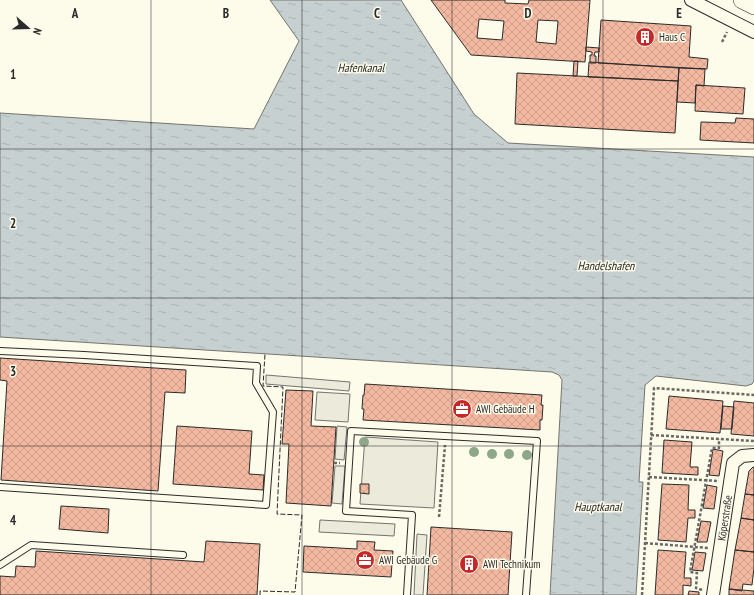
<svg xmlns="http://www.w3.org/2000/svg" width="754" height="595" font-family="'PT Sans Narrow',sans-serif">
  <style>
    .parking { fill: #eceadb; stroke: #74746e }
    .water { fill: url(#water-ripples); stroke: #74746e }
    .building { fill: url(#building-cross-hatch); stroke: #2b2b2b; fill-rule: evenodd }
    .lines { fill: none; stroke-linecap: round; stroke-linejoin: round }
    .lane-casing { stroke: #2b2b2b; stroke-width: 8 }
    .street-casing { stroke: #2b2b2b; stroke-width: 14 }
    .secondary-casing { stroke: #2b2b2b; stroke-width: 18 }
    .path { stroke: #6a6964; stroke-width: 2.5; stroke-dasharray: 3 2; stroke-linecap: butt }
    .lane { stroke: #fdfbea; stroke-width: 6 }
    .street { stroke: #fdfbea; stroke-width: 12 }
    .secondary { stroke: #fdfbea; stroke-width: 17 }
    .fence { stroke: #2b2b2b; stroke-width: 1; stroke-dasharray: 5 2; stroke-linecap: butt }
    .tree { fill: #8ea78a }
    .grid { fill: none; stroke: #2b2b2b; stroke-width: 1; stroke-opacity: 0.55 }
    .labels { text-anchor: middle; stroke-width: 3; stroke-linejoin: round; paint-order: stroke }
    .poi-label { font-size: 11px; fill: #2b2b2b; stroke: #fdfbea; text-anchor: start }
    .street-label { font-size: 11px; fill: #2b2b2b; stroke: #fdfbea }
    .water-label { font-size: 12px; font-style: italic; fill: #2b2b2b; stroke: #fdfbea }
    .grid-label { font-size: 13px; text-anchor: middle; font-weight: bold; fill: #2b2b2b; stroke: #fdfbea; stroke-width: 3; stroke-linejoin: round; paint-order: stroke }
  </style>
  <defs>
    <pattern id="water-ripples" width="26" height="14" patternUnits="userSpaceOnUse"><rect width="26" height="14" fill="#c7d0d0"/><path d="M2 4q2-2 4 0t4 0M15 11q2-2 4 0t4 0" fill="none" stroke="#abb3b3"/></pattern>
    <pattern id="building-cross-hatch" width="8" height="8" patternUnits="userSpaceOnUse"><rect width="8" height="8" fill="#f2b8a0"/><path d="M0 0l8 8M0 8l8-8" fill="none" stroke="#d09e8a"/></pattern>
  </defs>
  <rect width="100%" height="100%" fill="#fdfbea"/>
  <path class="parking" d="M266,375L350,382L349,391L266,384Z
    M317,392L350,394L348,422L315,420Z
    M337,426L347,427L344,460L335,459Z
    M365,437L438,442L434,508L360,504Z
    M335,466H345L342,504L332,503Z
    M320,520L395,524L394,536L319,532Z
    M417,534L427,535L423,595H414Z"/>
  <path class="water" d="M270,0H401L474,114L508,143L754,157V381L752,384L746,386L656,376L645,385L639,482H643L636,595H550L562,380L559,375L552,372L0,337V113L254,129L299,41Z"/>
  <path class="building" d="M431,0H505V3L528,4L529,0H590L585,62L471,55ZM479,19L504,21L502,40L477,38ZM538,20L558,21L556,44L536,42Z
    M601,20L691,26L689,57L708,59L707,69L598,63Z
    M586,47L599,48V52H595L594,56H596V63H590V55H592V52L586,51Z
    M574,61H578L577,76H573Z
    M589,62L679,68L678,81L588,77Z
    M679,68L705,69L704,86L696,85L695,103L677,102Z
    M517,73L678,81L675,133L515,124Z
    M696,85L745,88L743,114L695,111Z
    M736,118L754,119V143L700,140L701,122L735,123Z
    M0,358L186,370L185,393L165,392L158,491L1,480L7,381L0,380Z
    M365,384L542,395L541,405H543L542,420H540V430L363,420L364,409H362L363,395H364Z
    M286,390L313,391L311,426L336,427L331,506L286,503L289,444H282Z
    M669,396L723,401L720,433L666,429Z
    M734,401L754,403V436L731,434Z
    M723,406L734,407L732,429H721Z
    M177,426L252,431L249,474L264,475L263,490L173,484Z
    M664,440L692,442L690,467H698V475L662,473Z
    M713,449L723,451L719,476L709,475Z
    M753,467H754V495L745,494L749,471Z
    M360,484H369V494L360,493Z
    M662,484L689,485L688,510H695V518H688L686,542L658,540Z
    M707,485L717,487L714,509L703,508Z
    M745,494L754,495V520L741,518Z
    M61,506L109,509L108,533L59,529Z
    M741,518L754,520V552L735,550Z
    M701,521L711,522L707,542H697Z
    M431,527L512,532L508,595H427Z
    M206,541L260,544L257,595H0V576L15,577L16,566L35,567L36,551L204,562Z
    M357,541L375,542L374,550L393,551L391,577L303,572L304,546L357,549Z
    M658,550L686,552L684,578H691V586L683,585V595H655Z
    M735,550L754,552V568L752,585L743,584L742,591L729,589Z
    M695,552L706,553L703,571L692,570Z
    M729,589L754,591V595H729Z
    M689,591L699,592V595H688Z"/>
  <g class="lines">
    <defs>
      <path id="lane" d="M0,351L84,355L257,366L256,383L273,412L266,505L0,487
        M0,565L31,545L183,555
        M407,595L412,515L346,511L351,431L537,441L526,595"/>
      <g id="street">
        <path d="M691,0L754,32"/>
        <path id="s1" d="M713,595L733,463L742,456L754,455"/>
      </g>
      <path id="secondary" d="M742,0L754,6"/>
    </defs>
    <use href="#lane" class="lane-casing"/>
    <use href="#street" class="street-casing"/>
    <use href="#secondary" class="secondary-casing"/>
    <path class="path" d="M722,42L727,32
      M651,435L754,441V442
      M334,463H340
      M649,477L719,481
      M439,517L445,445
      M645,543L708,548
      M702,590L696,588L697,573L690,572L712,448H719V439
      M642,595L654,388L754,395"/>
    <use href="#lane" class="lane"/>
    <use href="#street" class="street"/>
    <use href="#secondary" class="secondary"/>
    <path class="fence" d="M260,595V591L295,592L302,515L277,514L283,387L263,386L265,354"/>
  </g>
  <g class="tree">
    <circle cx="364" cy="442" r="5"/>
    <circle cx="474" cy="452" r="5"/>
    <circle cx="492" cy="454" r="5"/>
    <circle cx="509" cy="454" r="5"/>
    <circle cx="527" cy="455" r="5"/>
  </g>
  <path class="grid" d="M151,0V595M302,0V595M452,0V595M603,0V595M0,149H754M0,298H754M0,446H754"/>
  <defs>
    <symbol id="building-disc" viewBox="-11 -11 22 22"><circle r="9.5" fill="#c62828" stroke="#fdfbea"/><path d="M-4-6H4V6H1V3H-1V6H-4ZM-2.5-4.3h1.7v1.8h-1.7ZM.8-4.3h1.7v1.8H.8ZM-2.5-1h1.7V.8h-1.7ZM.8-1h1.7V.8H.8Z" fill="#fff"/></symbol>
    <symbol id="office-disc" viewBox="-11 -11 22 22"><circle r="9.5" fill="#c62828" stroke="#fdfbea"/><path d="M-6-3h4V-5.5h4V-3h4V5H-6ZM-1-4.5V-3h2v-1.5ZM-6 0V1H6V0Z" fill="#fff"/></symbol>
  </defs>
  <g fill-rule="evenodd">
    <use href="#building-disc" x="634" y="26" width="22" height="22"/>
    <use href="#office-disc" x="451" y="398" width="22" height="22"/>
    <use href="#office-disc" x="354" y="549" width="22" height="22"/>
    <use href="#building-disc" x="458" y="553" width="22" height="22"/>
  </g>
  <g class="labels">
    <g class="poi-label">
      <text x="659" y="41">Haus C</text>
      <text x="476" y="413">AWI Gebäude H</text>
      <text x="379" y="564">AWI Gebäude G</text>
      <text x="483" y="568">AWI Technikum</text>
    </g>
    <g class="street-label">
      <text dy="4" stroke="none"><textPath href="#s1" startOffset="78">Köperstraße</textPath></text>
    </g>
    <g class="water-label">
      <text x="361" y="72">Hafenkanal</text>
      <text x="606" y="270">Handelshafen</text>
      <text x="598" y="511">Hauptkanal</text>
    </g>
  </g>
  <g class="grid-label">
    <text x="75" y="18">A</text>
    <text x="226" y="18">B</text>
    <text x="377" y="18">C</text>
    <text x="528" y="18">D</text>
    <text x="679" y="18">E</text>
    <text x="13" y="79">1</text>
    <text x="13" y="228">2</text>
    <text x="13" y="376">3</text>
    <text x="13" y="525">4</text>
  </g>
  <g transform="translate(28 28) rotate(110)" stroke="#fdfbea" stroke-width="3" paint-order="stroke">
  <path d="M0-3L7 15L0 10L-7 15Z" fill="#2b2b2b"/>
  <text y="-6" font-size="11" font-weight="bold" text-anchor="middle" fill="#2b2b2b">N</text>
  </g>
</svg>
